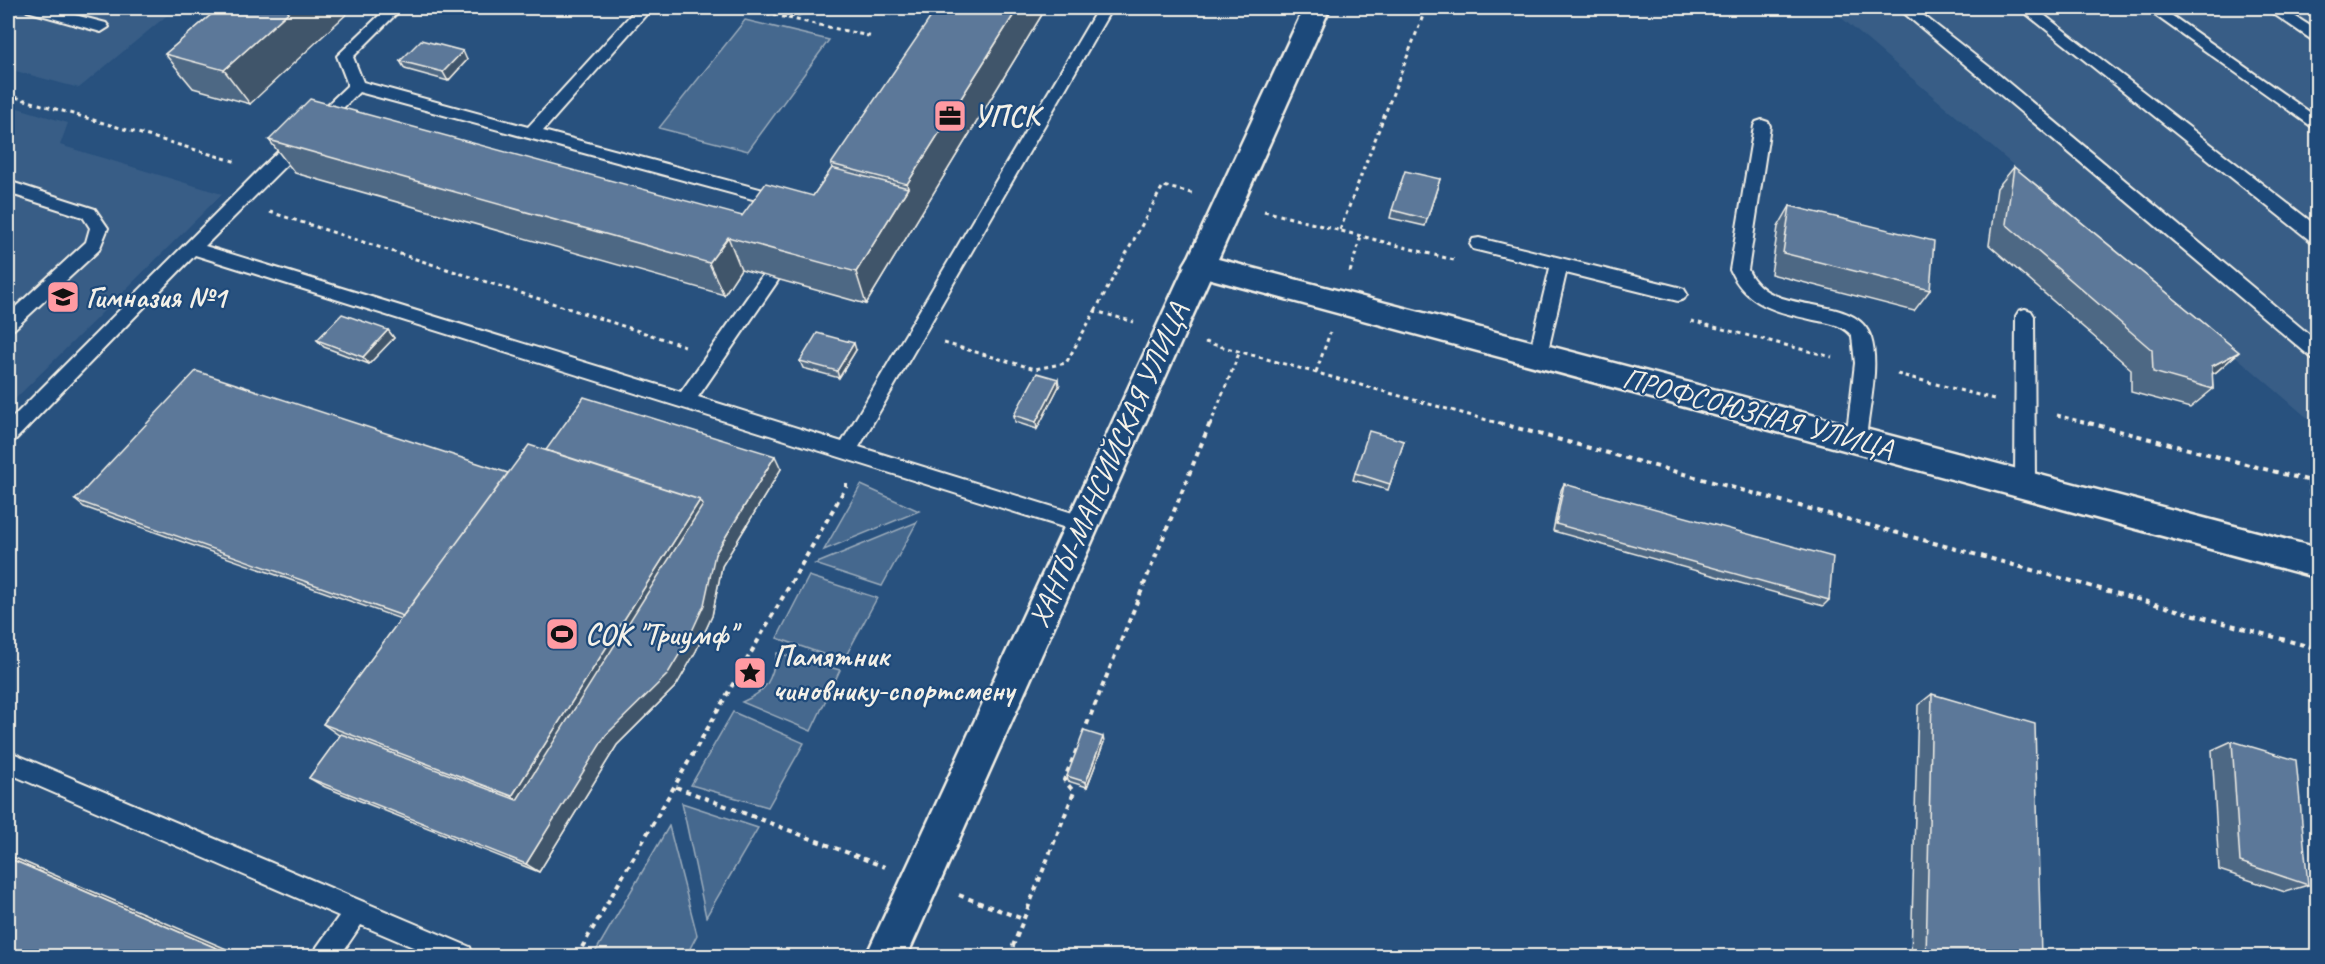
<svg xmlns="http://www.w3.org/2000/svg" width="2325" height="964" font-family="Caveat,sans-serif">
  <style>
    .built { fill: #375d86 }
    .green { fill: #45688e; stroke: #9cacbb; stroke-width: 1.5 }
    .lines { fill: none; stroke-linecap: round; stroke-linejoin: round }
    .service-casing { stroke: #f4f1e8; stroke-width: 4 }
    .secondary-casing { stroke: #f4f1e8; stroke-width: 5 }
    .primary-casing { stroke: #f4f1e8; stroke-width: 5 }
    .path-far1 { stroke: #f4f1e8; stroke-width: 3; stroke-dasharray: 4 4; stroke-linecap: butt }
    .path { stroke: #f4f1e8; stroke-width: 4; stroke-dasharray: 5 5; stroke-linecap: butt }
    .service { fill: #1f4a7a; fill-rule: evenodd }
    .secondary { fill: #1f4a7a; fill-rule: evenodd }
    .primary { fill: #1f4a7a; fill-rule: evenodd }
    .wall { fill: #4e6784; stroke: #f4f1e8; stroke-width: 1.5 }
    .shaded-wall { fill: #40546b; stroke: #f4f1e8; stroke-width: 1.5 }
    .building { fill: #5b7899; stroke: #f4f1e8; stroke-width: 1.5 }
    .labels { text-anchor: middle; stroke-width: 4.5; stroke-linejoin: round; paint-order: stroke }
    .poi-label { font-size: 30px; font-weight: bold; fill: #f4f1e8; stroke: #1f4a7a; text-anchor: start }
    .street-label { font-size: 30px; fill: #f4f1e8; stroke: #1f4a7a }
  </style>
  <rect width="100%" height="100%" fill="#28517e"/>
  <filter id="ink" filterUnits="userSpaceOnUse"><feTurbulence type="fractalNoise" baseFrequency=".0167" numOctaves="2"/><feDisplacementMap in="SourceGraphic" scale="12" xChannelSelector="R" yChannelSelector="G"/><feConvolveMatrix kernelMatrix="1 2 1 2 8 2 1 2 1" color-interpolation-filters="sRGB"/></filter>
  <g filter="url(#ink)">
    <path class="built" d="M8,8H176L79,88L8,69Z
      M1830,8H2317V426Z
      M8,105L68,123L60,145L222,194L8,406Z"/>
    <path class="green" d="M745,20L829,40L748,151L659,128Z
      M861,485L919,511L824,550Z
      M917,522L882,586L815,564Z
      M809,576L877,598L843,661L777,638Z
      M777,653L840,670L811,731L742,702C768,691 772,679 777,653Z
      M733,712L804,743L768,807L691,785Z
      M682,803L758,828L706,917Z
      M669,826L697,935L686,956H593Z"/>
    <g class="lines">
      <defs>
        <path id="service" d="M25,8H48L106,23L109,27L101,32L27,11Z
          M387,8H402L353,57L363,82L528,127L637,8H652L543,131L782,195L788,197L790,201L788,205L782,207L359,92L205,246L681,392L765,272L771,270L777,272L780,277L777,282L698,397L842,442L1098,8H1112L859,447L1089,518L1092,524L1089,530L1082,533L195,255L15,440L8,442V422L262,167L348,85L337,56Z
          M1898,8H1914L1992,69L2318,342V360L2312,358Z
          M2019,8H2035L2318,227V243L2312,242Z
          M2145,8H2161L2318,118V131Z
          M2265,8H2282L2318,31V44Z
          M1762,120L1768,122L1770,126L1748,270C1770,320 1856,290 1871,338C1880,366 1868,411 1866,440L1863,446L1856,448L1849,446L1846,440L1855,363L1852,336C1843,325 1833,324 1819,321C1782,313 1747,308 1730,270L1754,126L1756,122Z
          M8,181L95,209L108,228L99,250L14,329L8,331V314L86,242L90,228L83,217L8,193Z
          M1479,238L1678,287L1684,289L1687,294L1684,299L1678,301L1566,273L1547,355L1544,360L1538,362L1532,360L1529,355L1550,268L1473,249L1470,244L1473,239Z
          M2025,309L2031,311L2034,316L2035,484L2032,490L2025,492L2018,490L2015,484L2016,316L2019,311Z
          M8,751L470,947L473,956H434L361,925L340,956H314L317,947L339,916L8,773Z"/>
        <path id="secondary" d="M1199,254L2318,548V578L1189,273L1184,265L1189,257Z"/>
        <path id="primary" d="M1304,8H1330L907,956H866Z"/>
      </defs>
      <use href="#service" class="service-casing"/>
      <use href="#secondary" class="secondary-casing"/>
      <use href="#primary" class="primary-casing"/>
      <path class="path-far1" d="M743,8L788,18L817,8
        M886,8L892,15
        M788,18L873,37
        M8,95L237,162
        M1264,211L1454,260
        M270,212L685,346
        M1340,230L1426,8
        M1350,272L1361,236
        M1095,311L1163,186L1195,194
        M1691,321L1832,357
        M1205,342L1505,425
        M944,343L1035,369L1066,363L1095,311L1134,322
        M1316,372L1330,333
        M1897,374L1994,399
        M2057,415L2094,425
        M1210,425L1240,351"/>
      <path class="path" d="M1499,423L2318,649
        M2089,423L2318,483
        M2309,480L2315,524
        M1083,734L1210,423
        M676,787L885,867
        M959,895L1023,919
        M577,956L846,487V483
        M1009,956L1074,792L1064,780L1078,746"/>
      <use href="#service" class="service"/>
      <use href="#secondary" class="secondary"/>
      <use href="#primary" class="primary"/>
    </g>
    <path class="wall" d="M219,8L250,104L193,88L165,54Z
      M1046,8L866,304L741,269L724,295L295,173L269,140L742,216L813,196L832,168L831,164Z
      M467,60L448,81L405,69L400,61Z
      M2014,167L2239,352L2216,372L2212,374L2213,389L2190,408L2131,392V369L1989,245L1997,188Z
      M1440,179L1425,226L1390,218L1392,210Z
      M1790,206L1930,290L1914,311L1771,274L1778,227Z
      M388,330L394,338L369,364L324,347L317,340Z
      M856,350L839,378L803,368L800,361Z
      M1059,386L1037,429L1015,422L1014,415Z
      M1404,441L1388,490L1353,480L1355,473Z
      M546,450L781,469L722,566L712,616L696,651L676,686L617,745L539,872L325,787L309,778L340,736L323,724L401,619L84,507L75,500L508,473Z
      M1564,484L1829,600L1823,606L1553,531L1561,490Z
      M1932,694L2041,957H1911L1918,705Z
      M2232,741L2308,885L2285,892L2219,870L2212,750Z
      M1104,742L1087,787L1068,781L1067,776Z"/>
    <path class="shaded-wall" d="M293,8H353L250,104L224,70Z
      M1018,8H1046L866,304L856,272L908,188L907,184Z
      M463,51L467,60L448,81L443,72Z
      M728,237L741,269L724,295L709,263Z
      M388,330L394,338L369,364L363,357Z
      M854,343L856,350L839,378L837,371Z
      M2239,352L2216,372L2193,383L2212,366Z
      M1058,379L1059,386L1037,429L1036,422Z
      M775,456L781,469L722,566L712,616L696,651L676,686L617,745L539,872L526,864Z
      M700,500L711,518L530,809L512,796Z
      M1103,737L1104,742L1087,787L1086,782Z
      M8,855L245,957H237L8,858Z"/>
    <path class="building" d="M219,8H293L224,70L165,54Z
      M937,8H1018L907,184L831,164Z
      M421,40L463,51L443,72L400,61Z
      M310,99L742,216L766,183L813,196L832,168L908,188L856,272L728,237L709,263L269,140Z
      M2014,167L2239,352L2212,366L2213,389L2153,372L2152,350L2006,224Z
      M1405,171L1440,179L1427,219L1392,210Z
      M1790,206L1934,241L1930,290L1783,253Z
      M342,314L388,330L363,357L317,340Z
      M817,333L854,343L837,371L800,361Z
      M196,371L508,473L403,616L75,500Z
      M1037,373L1058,379L1036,422L1014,415Z
      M584,397L775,456L715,554L704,605L688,640L667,675L606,735L526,864L309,778L341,734L517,800L703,505L700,500L546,450Z
      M1369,431L1404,441L1390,484L1355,473Z
      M529,445L700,500L512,796L323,724Z
      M1564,484L1833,557L1829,600L1556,524Z
      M1932,694L2035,724L2041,957H1926Z
      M1084,731L1103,737L1086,782L1067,776Z
      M2232,741L2296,760L2308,885L2240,862Z
      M8,858L237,957H8Z"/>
  </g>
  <defs>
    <symbol id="office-square" viewBox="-11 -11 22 22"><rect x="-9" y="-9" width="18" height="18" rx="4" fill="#ff9aa2" stroke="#1f4a7a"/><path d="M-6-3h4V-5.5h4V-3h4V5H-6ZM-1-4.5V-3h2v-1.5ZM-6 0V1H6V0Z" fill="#111"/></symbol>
    <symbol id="school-square" viewBox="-11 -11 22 22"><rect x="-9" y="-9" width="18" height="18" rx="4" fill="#ff9aa2" stroke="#1f4a7a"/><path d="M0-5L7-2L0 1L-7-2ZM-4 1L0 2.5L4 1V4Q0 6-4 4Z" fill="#111"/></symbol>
    <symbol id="stadium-square" viewBox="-11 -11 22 22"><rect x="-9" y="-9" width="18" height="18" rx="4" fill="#ff9aa2" stroke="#1f4a7a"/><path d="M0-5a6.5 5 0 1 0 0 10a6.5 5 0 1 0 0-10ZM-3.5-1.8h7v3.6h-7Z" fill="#111"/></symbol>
    <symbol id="sight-square" viewBox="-11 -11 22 22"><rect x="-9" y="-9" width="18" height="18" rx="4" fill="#ff9aa2" stroke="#1f4a7a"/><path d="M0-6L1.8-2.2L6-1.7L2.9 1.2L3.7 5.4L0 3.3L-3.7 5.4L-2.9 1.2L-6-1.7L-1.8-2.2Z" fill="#111"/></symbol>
  </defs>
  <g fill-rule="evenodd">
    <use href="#office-square" x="931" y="97" width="38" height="38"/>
    <use href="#school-square" x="44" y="278" width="38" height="38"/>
    <use href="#stadium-square" x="543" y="615" width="38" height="38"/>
    <use href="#sight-square" x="731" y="654" width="38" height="38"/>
  </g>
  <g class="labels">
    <g class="poi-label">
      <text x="973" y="126">УПСК</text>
      <text x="86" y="307">Гимназия №1</text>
      <text x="585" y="644">СОК "Триумф"</text>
      <text x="773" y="666">Памятник<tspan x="773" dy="34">чиновнику-спортсмену</tspan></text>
    </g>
    <g class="street-label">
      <text transform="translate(1758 413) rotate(15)" y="10">ПРОФСОЮЗНАЯ УЛИЦА</text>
      <text transform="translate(1108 465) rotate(-66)" y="10">ХАНТЫ-МАНСИЙСКАЯ УЛИЦА</text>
    </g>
  </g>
  <rect width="2325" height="964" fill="none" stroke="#1f4a7a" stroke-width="30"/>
  <rect x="15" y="15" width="2295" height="934" fill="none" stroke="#f4f1e8" stroke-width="2" filter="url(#ink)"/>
</svg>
